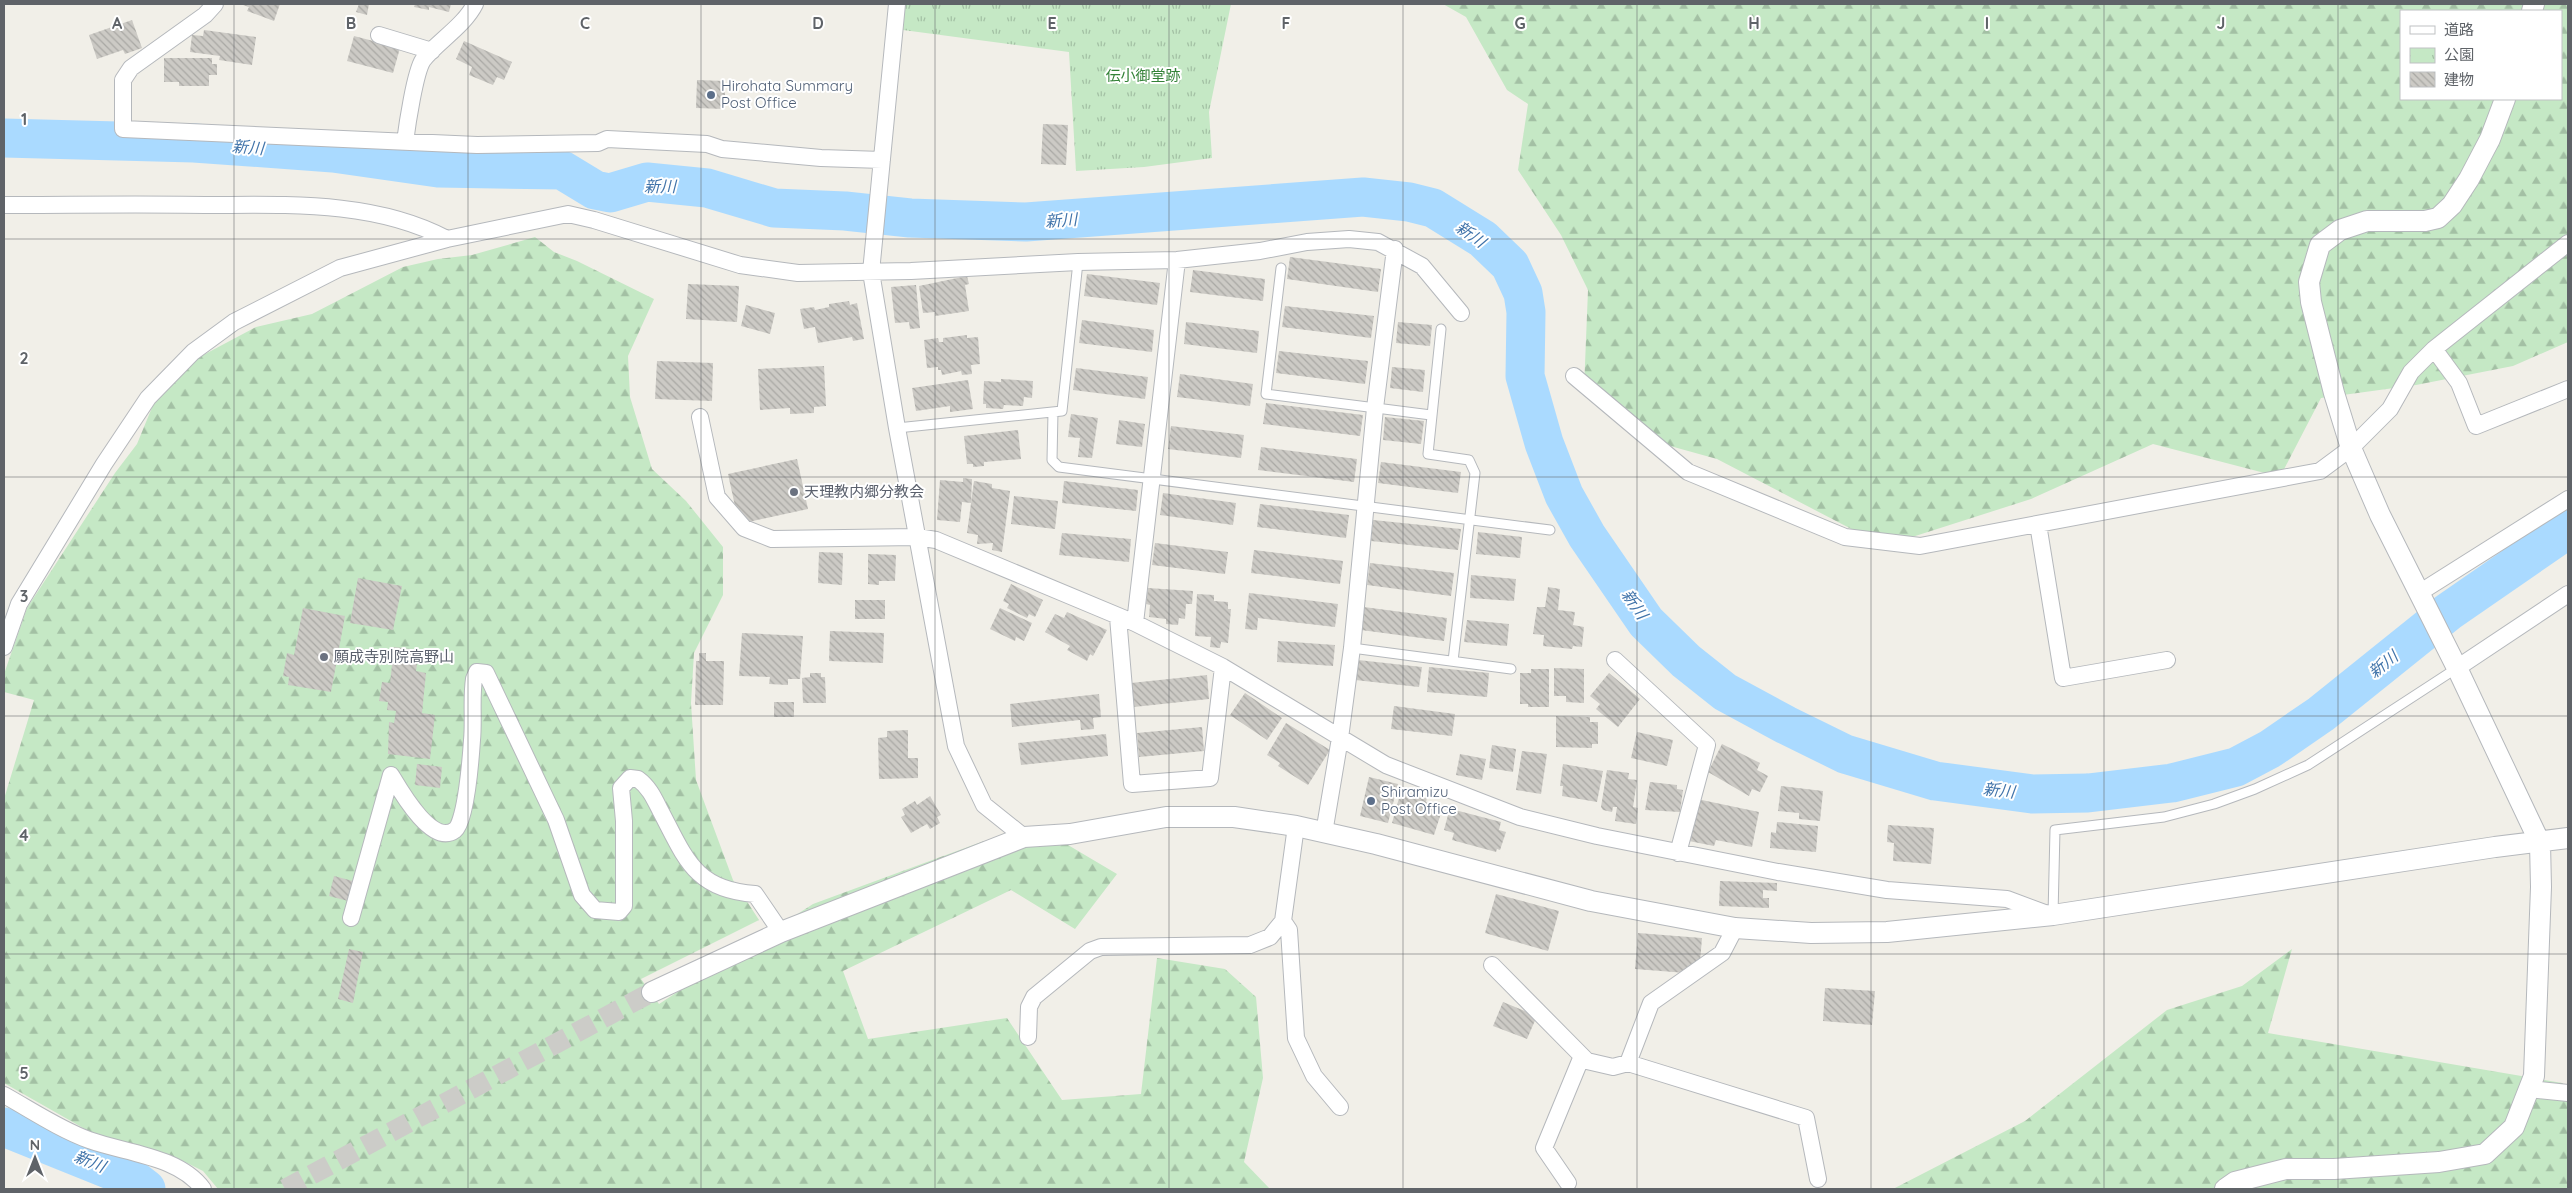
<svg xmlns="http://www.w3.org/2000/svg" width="2572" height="1193" font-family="Quicksand,'Noto Sans JP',sans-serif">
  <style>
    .forest { fill: url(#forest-firs); fill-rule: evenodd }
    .park { fill: url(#park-tufts) }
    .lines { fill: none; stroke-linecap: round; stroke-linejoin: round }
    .river { stroke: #aadaff; stroke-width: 39 }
    .building { fill: url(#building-back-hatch) }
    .tertiary-tunnel { stroke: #ccccc8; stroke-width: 20; stroke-dasharray: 20 10; stroke-linecap: butt }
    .service-casing { stroke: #b5b8bc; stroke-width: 11 }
    .minor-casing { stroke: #b5b8bc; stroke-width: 18 }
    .tertiary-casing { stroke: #b5b8bc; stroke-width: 22 }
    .service { stroke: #fff; stroke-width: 9 }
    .minor { stroke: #fff; stroke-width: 16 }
    .tertiary { stroke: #fff; stroke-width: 20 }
    .grid { fill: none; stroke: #5f6368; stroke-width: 1; stroke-opacity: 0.55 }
    .service-dot { fill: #5c6f8a; stroke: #fff; stroke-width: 2 }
    .worship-dot { fill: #6b7280; stroke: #fff; stroke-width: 2 }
    .labels { text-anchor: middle; stroke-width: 4; stroke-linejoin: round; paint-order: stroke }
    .park-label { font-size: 15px; fill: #348238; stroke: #fff }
    .service-label { font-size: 15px; fill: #4e5e75; stroke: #fff; text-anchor: start }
    .worship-label { font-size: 15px; fill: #5b616d; stroke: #fff; text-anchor: start }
    .water-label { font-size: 16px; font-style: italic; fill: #4174aa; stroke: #fff }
    .grid-label { font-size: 16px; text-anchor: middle; font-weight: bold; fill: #5f6368; stroke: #fff; stroke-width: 4; stroke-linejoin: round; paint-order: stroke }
  </style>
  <defs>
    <pattern id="forest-firs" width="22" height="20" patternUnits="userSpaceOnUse" patternTransform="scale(1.25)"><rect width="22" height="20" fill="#c5e8c5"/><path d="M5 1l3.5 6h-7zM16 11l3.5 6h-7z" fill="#a3c0a4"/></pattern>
    <pattern id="park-tufts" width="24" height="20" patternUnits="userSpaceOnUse" patternTransform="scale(1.25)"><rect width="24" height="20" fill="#c5e8c5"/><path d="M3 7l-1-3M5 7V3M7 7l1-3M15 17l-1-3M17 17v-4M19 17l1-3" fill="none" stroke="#a3c0a4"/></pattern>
    <pattern id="building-back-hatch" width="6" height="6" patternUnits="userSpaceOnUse" patternTransform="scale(1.25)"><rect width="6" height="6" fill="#cccac5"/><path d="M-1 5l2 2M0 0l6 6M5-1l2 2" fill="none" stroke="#a9a8a4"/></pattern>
  </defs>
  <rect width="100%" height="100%" fill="#f1efe8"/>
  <path class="forest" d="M1443,4H2568V342L2513,366L2416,385L2321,398L2280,477L2153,444L2031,499L1884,546L1717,459L1645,439L1584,389L1588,290L1561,235L1518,170L1528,104L1507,90L1466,17ZM2401,11H2561V99H2401Z
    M535,237L554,252L577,261L654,299L628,356L630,397L652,469L686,501L723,547V595L694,653L691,703L696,780L733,880L759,920L641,979L659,1004L813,904L984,841L1068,845L1117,874L1075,929L1011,890L843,971L868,1039L1007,1018L1062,1100L1141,1094L1157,958L1225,969L1256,997L1263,1078L1244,1162L1270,1189H218L203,1171L177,1158L92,1133L4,1083V799L34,700L4,692V674L27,608L115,473L137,444L153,405L192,361L256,327L312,314L403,267L438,259L472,255Z
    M2292,949L2268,1033L2562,1083L2568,1088V1189H1893L2025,1121L2167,1010L2242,986Z"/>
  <path class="park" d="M905,4H1231L1209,112L1212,158L1144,167L1076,171L1069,52L903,30Z"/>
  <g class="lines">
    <path class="river" d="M4,138L194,143L333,153L438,168L562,170L595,190L610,193L647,182L707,188L774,208L845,211L910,218L1026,222L1363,197L1409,202L1433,208L1483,239L1510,265L1523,293L1526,312L1525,376L1544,443L1564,495L1587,536L1646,622L1686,661L1725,692L1786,725L1845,754L1935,781L2032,794L2088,793L2172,783L2236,767L2270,749L2321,714L2448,612L2568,529
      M4,1127L133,1179L146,1189"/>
  </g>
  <path class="building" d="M240,4H280L274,21L247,11L249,7Z
    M359,4H369L367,15L356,12Z
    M415,4H451L449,12L429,7V10L414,7Z
    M132,20L142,48L125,54L123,50L97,59L89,35Z
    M204,30L256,37L252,65L219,60L220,56L190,52L192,35L203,36Z
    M354,36L400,48L393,73L347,61Z
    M464,41L512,62L504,80L497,77L493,85L469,75L472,67L456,59Z
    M164,58H212V64H217V75H209V86H179V82H164Z
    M697,80L725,81V109L696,108Z
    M1043,124L1068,125L1066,165L1041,164Z
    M1290,257L1381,269L1378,292L1287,279Z
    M1193,270L1265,279L1263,301L1190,292Z
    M1087,274L1160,283L1157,305L1084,296Z
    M967,276L969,284L965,285L969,311L935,316V312L923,313L919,286Z
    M688,284L739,286L737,322L686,319Z
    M916,285L920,328L910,329L909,322L895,323L891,287Z
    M849,301L850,305L857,303L864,339L853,341L852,337L818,343L815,327L804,329L800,309L814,307L815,310L829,307V304Z
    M746,305L775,313L770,334L741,326Z
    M1285,306L1374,316L1371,338L1282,327Z
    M1082,320L1154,330L1152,352L1079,343Z
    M1186,322L1259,331L1257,353L1184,344Z
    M1398,322L1432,325L1430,346L1396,343Z
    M967,335V338L978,337L980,364L971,365L972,374L962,375L961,371L942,375L941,370H938V367L927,368L924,340L938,338L939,342H943V338Z
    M1279,351L1368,361L1365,384L1276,373Z
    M657,361L713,363L712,401L655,399Z
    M824,366L826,406L814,407V413L790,414V408L760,410L758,369Z
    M1392,367L1425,370L1423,392L1390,388Z
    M1076,368L1148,377L1145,399L1073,390Z
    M1180,374L1253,384L1250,406L1177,397Z
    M1001,379L1033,381L1032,398L1024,397L1023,406L1004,405L1003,409L986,408V404H983L984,381L1001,382Z
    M968,380L973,409L950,412V406L916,411L912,388Z
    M1266,403L1363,415L1360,436L1263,424Z
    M1071,414L1098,418L1092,458L1078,457L1080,438L1068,437Z
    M1385,417L1424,421L1421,444L1383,440Z
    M1119,420L1145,424L1142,447L1116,444Z
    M1171,426L1244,435L1241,458L1168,449Z
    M1018,430L1021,459L984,462V466L973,467V464H967L964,436Z
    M1261,447L1357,459L1354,482L1258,470Z
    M797,459L808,509L739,524L728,474Z
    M1381,462L1461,472L1458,493L1378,483Z
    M963,478L972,479L971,503L962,502L960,522L937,520L940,480L963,482Z
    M974,481L992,484V488L1010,491L1002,552L992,550L993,543L977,544L978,535L967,533Z
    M1064,481L1138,490L1136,511L1062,503Z
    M1163,493L1236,503L1233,525L1160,515Z
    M1014,496L1058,501L1055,529L1011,524Z
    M1260,504L1349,515L1346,538L1257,527Z
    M1373,520L1461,529L1458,550L1371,541Z
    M1478,532L1522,537L1520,558L1476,554Z
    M1062,533L1131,539L1129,562L1059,555Z
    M1155,543L1228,552L1225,574L1152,565Z
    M1254,550L1343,561L1340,584L1251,573Z
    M819,552L843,553L842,585L818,583Z
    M868,554L896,555L895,581H879V585L868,584Z
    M1370,563L1454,573L1451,596L1367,585Z
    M1471,575L1516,579L1514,601L1470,598Z
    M358,578L402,586L393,630L350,623Z
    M1011,584L1043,600L1035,617L1029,614L1027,618L1007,608L1009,604L1003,601Z
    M1548,587L1560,589L1558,610L1575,612L1573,625L1584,627L1582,647L1573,646L1572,649L1543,646L1544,635L1533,634L1537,607H1545Z
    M1148,588L1193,591L1192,604H1186L1185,619L1179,618L1178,625L1166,624V619L1149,617L1150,605L1146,604Z
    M1249,593L1338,604L1335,627L1258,618L1257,630L1245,629Z
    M1197,594L1214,595V601L1228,602V609H1231L1228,643L1221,642L1220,648L1210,647L1211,637L1195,636Z
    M855,600H885V619H855Z
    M1364,607L1447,618L1444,641L1361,630Z
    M303,608L345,616L331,692L288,685L289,677L283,676L287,653L294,655Z
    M1000,608L1032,623L1024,641L1016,637L1015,641L990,629Z
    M1067,612L1107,630L1093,656L1090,654L1087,661L1067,650L1070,646L1045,632L1055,614L1064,618Z
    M1467,620L1509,624L1507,646L1464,642Z
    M830,631L884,633L883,663L829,661Z
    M742,633L803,636L800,679H788V685L769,684L770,677L739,676Z
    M1278,641L1335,645L1333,666L1277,662Z
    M394,647L419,650L416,671L426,673L422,713L435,715L430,759L388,754L389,722L394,723L396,711L387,710L388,702L379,701L382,682L390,683Z
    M699,653H706V661H724L723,705H695L696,661H699Z
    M1358,660L1422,667L1419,687L1355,680Z
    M1429,667L1489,673L1487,697L1427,692Z
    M1554,668L1584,669V703L1566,702V696H1554Z
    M1531,669H1549V707H1528V704H1520V673H1531Z
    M810,673H821V677H825L826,703H803L802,678L810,677Z
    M1609,673L1640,699L1618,727L1596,709L1600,704L1590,696Z
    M1207,675L1209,699L1134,707L1131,683Z
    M1245,693L1282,718L1267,740L1230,715Z
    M1099,694L1101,717L1093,718L1094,729L1081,730L1080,720L1012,727L1010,704Z
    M774,702H794V717H774Z
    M1394,706L1455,714L1452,736L1391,729Z
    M1556,716L1590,717V722H1598V744H1592V748L1556,747Z
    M1286,723L1330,750L1308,785L1278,766L1280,763L1267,755Z
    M1202,727L1204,751L1139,757L1137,733Z
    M908,730V758H918V778L879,779L878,738L887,737V731Z
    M1637,732L1673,740L1667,766L1631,758Z
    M1106,734L1108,756L1021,765L1018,743Z
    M1722,744L1760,763L1757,770L1768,776L1760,792L1752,789L1749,796L1708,772Z
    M1492,745L1516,749L1513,772L1489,768Z
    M1522,751L1547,754L1541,794L1516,790Z
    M1460,754L1486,759L1482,780L1456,775Z
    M417,764L442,767L440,788L415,785Z
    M1563,764L1603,771L1597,802L1562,796L1563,786H1560Z
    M1607,770L1629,773L1628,779L1637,780L1633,807L1638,808L1636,824L1615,821L1617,807H1613L1612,812L1603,810L1601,807Z
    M1369,777L1398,784L1388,823L1360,816Z
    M1650,782L1677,785V789L1683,790L1680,812L1645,810Z
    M1781,786L1823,791L1820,821L1799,819V813L1778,811Z
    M1401,791L1427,798L1426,802L1443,807L1434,835L1392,823Z
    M930,796L941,815L937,817L940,823L930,829L927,824L911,833L901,817L905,815L902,809L915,801L917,805Z
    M1697,799L1759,812L1752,847L1716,840L1714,846L1689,841Z
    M1455,810L1501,822L1499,830L1506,832L1500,850L1497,849L1496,852L1452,840L1454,833L1444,830L1448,815L1453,816Z
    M1777,822L1818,826L1816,852L1770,848L1771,832L1776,833Z
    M1888,825L1934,828L1931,864L1893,861L1894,843L1887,842Z
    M334,876L353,881L348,901L329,896Z
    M1720,881L1777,883V891L1763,890V898H1769V908L1719,906Z
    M1496,894L1559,911L1548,951L1485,933Z
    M1638,933L1702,938L1699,974L1635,969Z
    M349,949L363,952L353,1003L338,999Z
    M1825,988L1875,991L1872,1025L1823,1021Z
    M1503,1002L1537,1016L1527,1039L1493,1026Z"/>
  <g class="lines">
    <path class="tertiary-tunnel" d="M285,1189L652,992"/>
    <defs>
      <path id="service" d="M1281,268L1266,394L1431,415
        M1441,329L1428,454L1469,460L1475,473L1453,661
        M1053,412L1052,460L1059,467L1550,530
        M897,428L1062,411L1078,262
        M1352,648L1511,669
        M2053,915L2055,830L2164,817L2214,804L2255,789L2308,765L2457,668"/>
      <path id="minor" d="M215,4L205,15L131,68L123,80V129L477,145L598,143L607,139L707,144L722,149L821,158L882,160
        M897,4L871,272L897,428L956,746L984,805L1024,837
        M379,35L432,51
        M405,142C407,126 415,72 423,60C437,42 464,26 475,4
        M4,205C71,205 138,204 205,205C285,205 374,200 447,239
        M2434,349L2459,383L2476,426L2568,389
        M1574,376L1688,472L1845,537L1920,546L2320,471L2351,448L2390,409L2411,372L2434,349L2568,243
        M700,417L717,497L744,528L772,539L917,537L936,540L1135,623L1223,667L1386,765L1520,817L1597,836L1778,872L1887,890L2007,899L2050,915
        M2038,524L2063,678L2167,660
        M2419,593L2568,499
        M1118,617L1132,784L1210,778L1223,667
        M1135,623L1177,260
        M4,647L19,604L104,464L148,398L193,352L234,322L340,268L447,239L568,214L594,220L740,265L798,273L911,271L1078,262L1177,260L1260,251L1307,242L1349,239L1378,242L1422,266L1461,313
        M1615,660L1707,745L1678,853
        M2457,668L2568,594
        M1324,833L1340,738L1352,648L1375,408L1395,249
        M351,918L391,775C400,790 432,847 455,830C466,822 471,755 472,740C474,720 471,699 474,679L477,672L486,673L556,820L582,895L595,910L619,912L624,906V821L621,788L630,778L638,779C649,787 654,798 660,810C685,857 694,890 755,894L781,932
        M1283,921L1289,930L1296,1038L1314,1076L1340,1107
        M1492,965L1587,1061L1613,1067L1628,1063L1651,1003L1722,953L1735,928
        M1028,1037L1029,1007L1034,997L1090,951L1101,947L1250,945L1270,937L1283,921L1296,826
        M1628,1063L1806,1118L1818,1179
        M2529,1089L2568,1093
        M4,1095C31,1110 59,1129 89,1140C125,1153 179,1156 203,1189
        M1568,1183L1544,1148L1582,1056"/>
      <path id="tertiary" d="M2532,11L2534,4
        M652,992L781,932L1024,837L1070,834L1166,817H1234L1296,826L1376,844L1591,901L1735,928L1811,933L1887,932L2053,915L2495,847L2568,838
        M2225,1189L2235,1182L2286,1169H2334L2439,1162L2485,1154L2514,1127L2534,1076L2541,887L2540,843L2457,668L2380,515L2351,448L2334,393L2311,302L2309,282L2320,245L2340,230L2367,221H2425L2438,218L2452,205L2469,179L2490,139L2505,99"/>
    </defs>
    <use href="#service" class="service-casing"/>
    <use href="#minor" class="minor-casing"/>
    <use href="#tertiary" class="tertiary-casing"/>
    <use href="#service" class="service"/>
    <use href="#minor" class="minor"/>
    <use href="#tertiary" class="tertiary"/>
  </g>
  <path class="grid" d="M234,4V1189M468,4V1189M701,4V1189M935,4V1189M1169,4V1189M1403,4V1189M1637,4V1189M1871,4V1189M2104,4V1189M2338,4V1189M4,239H2568M4,477H2568M4,716H2568M4,954H2568"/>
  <g class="service-dot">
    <circle cx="711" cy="95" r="5"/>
    <circle cx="1371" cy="801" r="5"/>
  </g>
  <g class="worship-dot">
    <circle cx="794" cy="492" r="5"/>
    <circle cx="324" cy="657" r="5"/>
  </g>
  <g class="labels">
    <g class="park-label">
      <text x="1143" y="81">伝小御堂跡</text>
    </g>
    <g class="service-label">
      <text x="721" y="91">Hirohata Summary<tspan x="721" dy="17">Post Office</tspan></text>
      <text x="1381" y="797">Shiramizu<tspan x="1381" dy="17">Post Office</tspan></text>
    </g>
    <g class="worship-label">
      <text x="804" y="497">天理教内郷分教会</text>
      <text x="334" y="662">願成寺別院高野山</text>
    </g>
    <g class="water-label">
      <text transform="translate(248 147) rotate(4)" y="6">新川</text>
      <text x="660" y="192">新川</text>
      <text transform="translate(1061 220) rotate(-4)" y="6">新川</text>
      <text transform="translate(1471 234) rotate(35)" y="6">新川</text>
      <text transform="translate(1635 604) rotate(55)" y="6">新川</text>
      <text transform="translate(2383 664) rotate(-39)" y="6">新川</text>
      <text transform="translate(1999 790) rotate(6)" y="6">新川</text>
      <text transform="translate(90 1161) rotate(22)" y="6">新川</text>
    </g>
  </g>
  <g class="grid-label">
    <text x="117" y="29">A</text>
    <text x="351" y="29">B</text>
    <text x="585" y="29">C</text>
    <text x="818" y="29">D</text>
    <text x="1052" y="29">E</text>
    <text x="1286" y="29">F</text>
    <text x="1520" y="29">G</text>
    <text x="1754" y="29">H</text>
    <text x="1987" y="29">I</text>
    <text x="2221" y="29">J</text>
    <text x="24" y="125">1</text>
    <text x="24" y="364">2</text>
    <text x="24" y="602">3</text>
    <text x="24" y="841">4</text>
    <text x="24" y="1079">5</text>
  </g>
  <rect width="2572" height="1193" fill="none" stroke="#5f6368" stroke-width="10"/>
  <rect x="2400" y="10" width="162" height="90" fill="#ffffff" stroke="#bfc1c3"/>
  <rect x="2410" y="26" width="25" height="8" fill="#ffffff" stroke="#bfc1c3"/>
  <text x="2444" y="35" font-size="15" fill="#5f6368">道路</text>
  <rect x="2410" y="48" width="25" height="15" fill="url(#park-tufts)" stroke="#bfc1c3"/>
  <text x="2444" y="60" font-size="15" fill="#5f6368">公園</text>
  <rect x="2410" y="72" width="25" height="15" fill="url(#building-back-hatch)" stroke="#bfc1c3"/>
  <text x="2444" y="85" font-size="15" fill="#5f6368">建物</text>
  <g transform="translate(35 1158)" stroke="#ffffff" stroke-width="4" paint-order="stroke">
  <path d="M0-4L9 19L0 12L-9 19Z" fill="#5f6368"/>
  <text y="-8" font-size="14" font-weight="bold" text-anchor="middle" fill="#5f6368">N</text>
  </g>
</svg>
